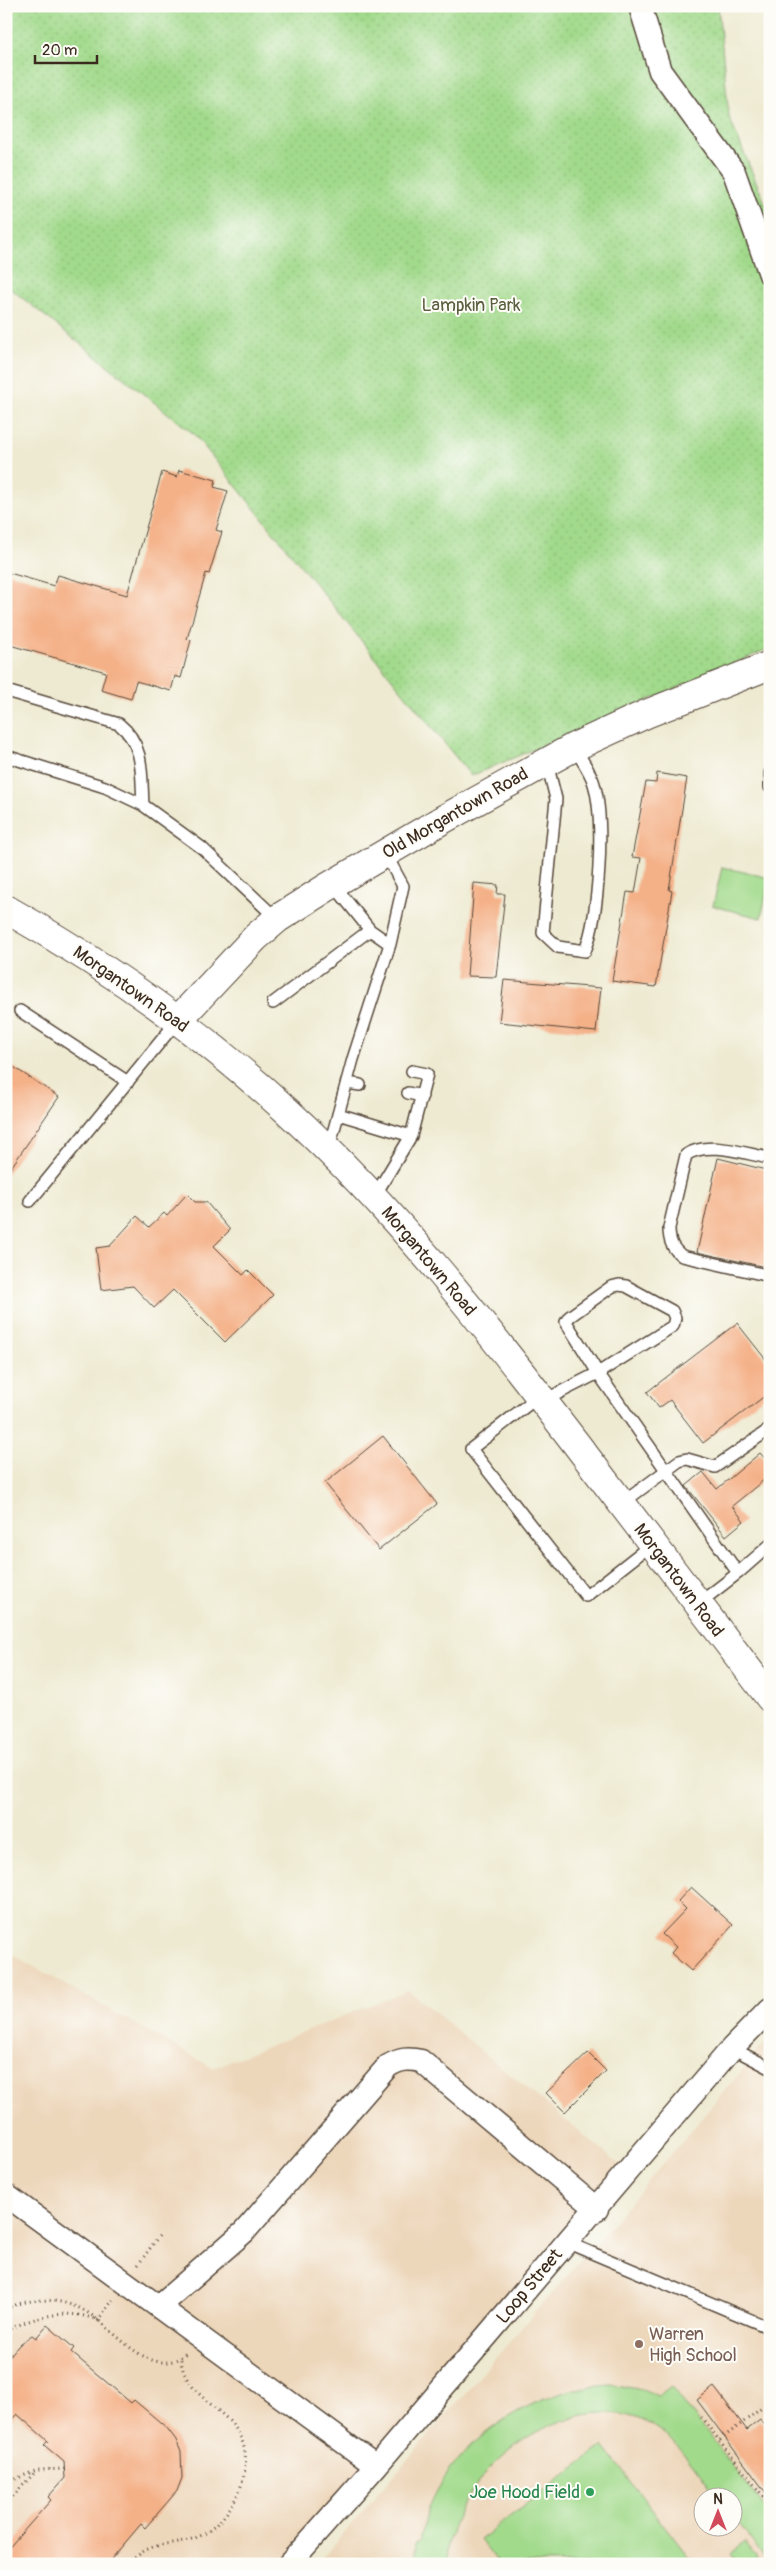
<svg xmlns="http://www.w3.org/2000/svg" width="776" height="2570" font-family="Pangolin,sans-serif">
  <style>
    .built { fill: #edd7bb; fill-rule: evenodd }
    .grass { fill: #a2da8c; stroke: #6e8255 }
    .park { fill: url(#park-dots); stroke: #6e8255 }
    .building { fill: #f4b188 }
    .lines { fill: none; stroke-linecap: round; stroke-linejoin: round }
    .lane-casing { stroke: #564739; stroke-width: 14 }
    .street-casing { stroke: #564739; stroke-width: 25 }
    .secondary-casing { stroke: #564739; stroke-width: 30 }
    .primary-casing { stroke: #564739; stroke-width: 30 }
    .path { stroke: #564739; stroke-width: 3; stroke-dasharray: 1 4; stroke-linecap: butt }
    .lane { stroke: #fff; stroke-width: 11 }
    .street { stroke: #fff; stroke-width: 22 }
    .secondary { stroke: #fff; stroke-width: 28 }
    .primary { stroke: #fff; stroke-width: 28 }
    .education-dot { fill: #8d6e63; stroke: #fdfcf7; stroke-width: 2 }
    .leisure-dot { fill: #2e9e5b; stroke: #fdfcf7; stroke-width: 2 }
    .labels { text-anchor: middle; stroke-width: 4; stroke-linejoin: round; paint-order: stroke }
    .park-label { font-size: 18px; fill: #5a5f3f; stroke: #fdfcf7 }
    .street-label { font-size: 18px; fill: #3b2a1e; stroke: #fdfcf7 }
    .education-label { font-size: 18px; fill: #785e54; stroke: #fdfcf7; text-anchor: start }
    .leisure-label { font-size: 18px; fill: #27864d; stroke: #fdfcf7; text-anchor: end }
  </style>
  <defs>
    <pattern id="park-dots" width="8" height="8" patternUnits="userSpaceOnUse" patternTransform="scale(1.25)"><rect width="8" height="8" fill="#a2da8c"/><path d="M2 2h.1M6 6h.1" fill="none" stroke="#8cbb78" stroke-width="1.8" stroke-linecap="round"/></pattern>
  </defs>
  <rect width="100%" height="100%" fill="#fdfcf7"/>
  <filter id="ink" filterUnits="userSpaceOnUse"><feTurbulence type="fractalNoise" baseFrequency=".02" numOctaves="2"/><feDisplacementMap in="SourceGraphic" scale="10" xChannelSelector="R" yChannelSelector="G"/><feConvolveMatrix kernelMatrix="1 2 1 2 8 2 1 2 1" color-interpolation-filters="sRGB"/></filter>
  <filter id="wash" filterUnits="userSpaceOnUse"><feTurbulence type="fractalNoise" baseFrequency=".0096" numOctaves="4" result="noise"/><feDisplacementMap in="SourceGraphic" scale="20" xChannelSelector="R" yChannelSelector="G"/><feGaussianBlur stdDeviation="1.12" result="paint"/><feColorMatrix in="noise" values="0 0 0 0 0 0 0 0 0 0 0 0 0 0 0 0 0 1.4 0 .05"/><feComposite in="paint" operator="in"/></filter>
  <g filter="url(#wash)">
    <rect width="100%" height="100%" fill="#eeead1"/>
    <path class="built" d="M6,1951L213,2068L408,1990L627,2171L287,2564H6Z
      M770,2037V2564H317L641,2190ZM704,2498H734V2528H704Z"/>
    <path class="grass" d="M722,867L770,878L761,918L713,906Z
      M610,2384L643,2390L658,2396L671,2386L770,2515V2564L734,2519V2498L717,2497C696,2470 677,2436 644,2421C561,2385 447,2479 446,2564H414L416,2542H419C435,2452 523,2390 610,2384Z
      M603,2446L694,2564H499L480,2539Z
      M745,2542L757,2557L748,2564H739L731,2554Z"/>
    <path class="park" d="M6,6H718L729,117L770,215V648L471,776L194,434L6,285Z"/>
    <g id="blocks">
      <path class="building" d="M179,470L216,480L214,487L228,491L216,530L222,532L209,574L206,573L187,639L191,640L181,678L175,676L171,691L136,681L131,699L101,690L106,672L6,644V572L54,586L58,575L127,595L162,472L177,477Z
        M657,773L687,778L669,890L672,891L656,987L612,981L627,892L635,893L641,858L632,857L646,782L656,783Z
        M474,883L498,885L497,894H505L496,977L467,976Z
        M504,980L601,988L596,1032L499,1022Z
        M6,1062L59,1097L6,1175Z
        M718,1158L770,1171V1268L697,1252Z
        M187,1194L195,1202H206L230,1230L214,1246L243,1275L248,1270L273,1295L225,1342L173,1290L154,1308L133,1286L101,1290L96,1248L110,1246L137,1216L149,1227L164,1213L167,1216Z
        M737,1323L770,1365V1392L703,1443L670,1400L659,1408L647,1392Z
        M383,1436L437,1504L379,1550L325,1483Z
        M760,1453L770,1464V1475L732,1506L744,1521L726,1536L686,1486L703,1472L717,1489Z
        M691,1887L733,1925L691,1971L671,1953L676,1947L662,1934L686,1909L678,1901Z
        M588,2053L606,2071L565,2112L546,2093Z
        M47,2325L74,2348L71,2352L131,2403L134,2400L167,2428L176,2440L181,2452L182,2478L177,2491L145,2528L141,2524L107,2564H6V2551L51,2500L48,2497L65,2478L64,2462L44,2445L48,2441L17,2414L6,2425V2360L20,2344L32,2335L36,2338Z
        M714,2387L747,2430L760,2420L770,2433V2498L697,2400Z"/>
    </g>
  </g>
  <g filter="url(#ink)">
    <use href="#blocks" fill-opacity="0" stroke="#564739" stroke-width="1"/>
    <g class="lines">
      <defs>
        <path id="lane" d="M6,691L119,724C145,745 141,774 143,805
          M6,756L105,787L143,805L202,848L277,919
          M547,763L556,799L543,933L558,947L585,951C599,916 605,821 594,784C591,772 581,759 574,747
          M770,773V787
          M333,884L370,930
          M273,1003L370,930L390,944
          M20,1011L128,1082
          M347,1083L360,1085
          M408,1093L422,1096
          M338,1114L411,1136
          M329,1148L353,1059L390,944L403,886L385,853
          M770,1158C745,1154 708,1140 686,1155L669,1228C669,1241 672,1248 682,1256L770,1276
          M374,1197L411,1136L427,1074L412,1071
          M30,1201L178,1020
          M619,1285L626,1286L672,1311L675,1318L673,1326L598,1373L566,1322L569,1317L611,1287Z
          M539,1396L471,1449L586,1596L652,1544
          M543,1401L598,1373L738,1573L698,1604
          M621,1504L679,1461L687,1459L715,1467L770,1429
          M738,1573L770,1545
          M732,2048L770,2068
          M566,2242L770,2328"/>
        <path id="street" d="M640,6L660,71L734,172L770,274
          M6,2195L376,2466
          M159,2306L244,2232L388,2066C400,2059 408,2058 421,2061L597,2209
          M289,2564L376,2466L732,2048L770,2009"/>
        <path id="secondary" d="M178,1020L256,937L277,919L326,888L442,820L574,747L646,714L770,665"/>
        <path id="primary" d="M6,909C107,966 201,1032 286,1110C395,1209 485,1325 574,1441C639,1527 705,1612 770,1698"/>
      </defs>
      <use href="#lane" class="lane-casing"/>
      <use href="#street" class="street-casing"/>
      <use href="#secondary" class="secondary-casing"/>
      <use href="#primary" class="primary-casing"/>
      <path class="path" d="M138,2265L161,2233
        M6,2309C34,2295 69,2298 94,2317C118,2334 154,2382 186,2353
        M6,2331C35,2316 66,2308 98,2320L113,2300
        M6,2350L11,2355
        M701,2417L770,2505
        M720,2440L767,2404L770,2407
        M6,2483L37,2470L64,2469
        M6,2504L36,2471
        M127,2564C135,2558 143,2550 153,2547C173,2541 193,2543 210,2530C239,2507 260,2458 233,2425C214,2403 182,2389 181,2358"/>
      <use href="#lane" class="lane"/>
      <use href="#street" class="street"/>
      <use href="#secondary" class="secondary"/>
      <use href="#primary" class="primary"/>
    </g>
  </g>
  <circle class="education-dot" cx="639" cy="2344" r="5"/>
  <circle class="leisure-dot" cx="590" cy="2492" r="5"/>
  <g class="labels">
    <g class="park-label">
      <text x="471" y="311">Lampkin Park</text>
    </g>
    <g class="street-label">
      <text transform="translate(455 813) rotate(-30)" y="6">Old Morgantown Road</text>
      <text transform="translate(131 989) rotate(35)" y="6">Morgantown Road</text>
      <text transform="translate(429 1261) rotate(50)" y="6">Morgantown Road</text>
      <text transform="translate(679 1580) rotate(53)" y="6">Morgantown Road</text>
      <text transform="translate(529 2286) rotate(-50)" y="6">Loop Street</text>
    </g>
    <g class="education-label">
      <text x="649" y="2340">Warren<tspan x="649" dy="21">High School</tspan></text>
    </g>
    <g class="leisure-label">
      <text x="580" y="2498">Joe Hood Field</text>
    </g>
  </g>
  <rect width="776" height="2570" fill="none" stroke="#fdfcf7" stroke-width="25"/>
  <g transform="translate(718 2512)"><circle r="24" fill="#fdfcf7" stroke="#afa8a0"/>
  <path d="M0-4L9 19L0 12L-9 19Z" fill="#d1495b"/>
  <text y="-8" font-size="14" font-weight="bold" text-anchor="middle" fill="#3b2a1e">N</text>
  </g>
  <path d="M35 55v8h62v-8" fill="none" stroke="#3b2a1e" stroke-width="2.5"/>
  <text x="42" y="55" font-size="15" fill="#3b2a1e" stroke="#fdfcf7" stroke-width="4" paint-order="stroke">20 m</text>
</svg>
